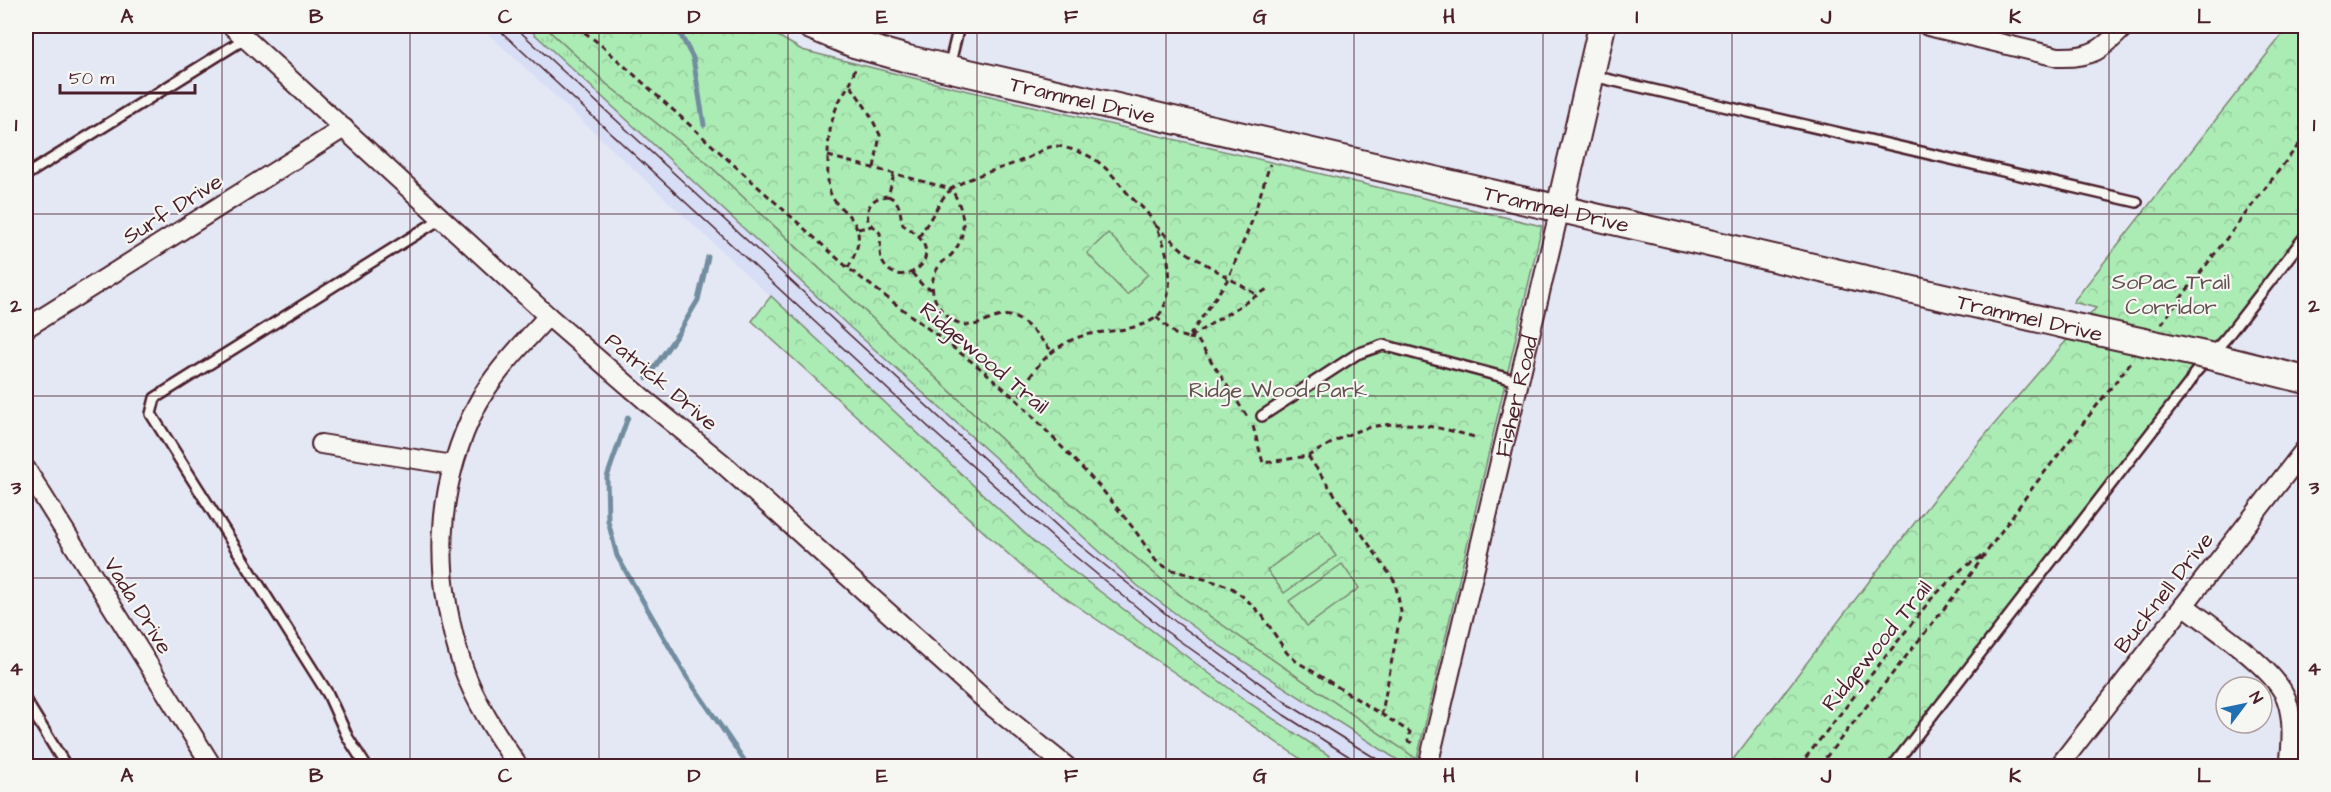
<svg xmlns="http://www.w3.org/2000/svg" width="2331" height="792" font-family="'Architects Daughter',sans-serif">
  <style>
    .built { fill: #d7def5 }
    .grass { fill: url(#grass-tufts); stroke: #7a8670; stroke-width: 1.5 }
    .forest { fill: url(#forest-crowns); stroke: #7a8670; stroke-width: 1.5 }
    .garden { fill: #abecb5; stroke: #7a8670; stroke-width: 1.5 }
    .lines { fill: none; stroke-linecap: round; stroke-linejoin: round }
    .stream { stroke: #728da0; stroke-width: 5 }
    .lane-casing { stroke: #4a1f2b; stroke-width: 14 }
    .street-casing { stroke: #4a1f2b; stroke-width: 22 }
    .secondary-casing { stroke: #4a1f2b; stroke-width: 30 }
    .path { stroke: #4a1f2b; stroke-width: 3; stroke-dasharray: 6 4.5; stroke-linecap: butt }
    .lane { stroke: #f6f6f2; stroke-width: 9 }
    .street { stroke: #f6f6f2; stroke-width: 18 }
    .secondary { stroke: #f6f6f2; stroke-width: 26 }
    .tram { stroke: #4a1f2b; stroke-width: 1.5 }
    .secondary-bridge-casing { stroke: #4a1f2b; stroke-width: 30; stroke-linecap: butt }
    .secondary-bridge { stroke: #f6f6f2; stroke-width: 26 }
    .grid { fill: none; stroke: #4a1f2b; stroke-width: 1.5; stroke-opacity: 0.55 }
    .labels { text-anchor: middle; stroke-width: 4.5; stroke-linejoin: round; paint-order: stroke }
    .street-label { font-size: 22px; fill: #4a1f2b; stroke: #f6f6f2 }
    .park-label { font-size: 22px; fill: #62524e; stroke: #f6f6f2 }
    .neatline { fill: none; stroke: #4a1f2b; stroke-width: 2 }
    .grid-label { font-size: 20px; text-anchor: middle; font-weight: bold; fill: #4a1f2b }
  </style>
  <defs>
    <pattern id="grass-tufts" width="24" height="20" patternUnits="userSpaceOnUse" patternTransform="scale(1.5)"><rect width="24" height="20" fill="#abecb5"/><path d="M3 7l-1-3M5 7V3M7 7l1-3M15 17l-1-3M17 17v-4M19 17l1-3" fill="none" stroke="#95ca9c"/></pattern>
    <pattern id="forest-crowns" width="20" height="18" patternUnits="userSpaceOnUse" patternTransform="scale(1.5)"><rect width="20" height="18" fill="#abecb5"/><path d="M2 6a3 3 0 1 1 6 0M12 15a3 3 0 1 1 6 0" fill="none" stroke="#95ca9c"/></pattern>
  </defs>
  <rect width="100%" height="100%" fill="#e4e8f4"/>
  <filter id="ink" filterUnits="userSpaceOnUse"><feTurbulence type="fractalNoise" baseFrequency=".0167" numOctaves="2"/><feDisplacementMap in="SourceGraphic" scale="12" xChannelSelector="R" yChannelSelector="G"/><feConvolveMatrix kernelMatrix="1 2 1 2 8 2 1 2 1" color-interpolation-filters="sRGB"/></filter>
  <g filter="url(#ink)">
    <path class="built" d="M480,26H526L852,329L1138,586L1220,646L1407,766H1345L1246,701L1034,542Z"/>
    <path class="grass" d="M526,26H544L609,86L705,161L1060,494L1185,599L1417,759L1415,766H1407L1220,646L1138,586L852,329Z"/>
    <path class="forest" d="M544,26H761L802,50L901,75L1542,226L1417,759L1185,599L1060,494L705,161L609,86Z
      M2289,26H2305V235L1901,766H1728C1847,611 1963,452 2096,308L2073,302Z
      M771,296L1034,542L1246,701L1345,766H1311L1029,573L752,321Z"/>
    <path class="garden" d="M1108,233L1148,274L1127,295L1087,253Z
      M1319,532L1336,556L1284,593L1267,570Z
      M1342,564L1359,588L1307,626L1289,601Z"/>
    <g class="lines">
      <path class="stream" d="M676,26L693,58L704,125
        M647,378L679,332L698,300L708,257
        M628,417L607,477L608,521L617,556L685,674L748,766"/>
      <defs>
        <path id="lane" d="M949,67L959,26
          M1593,76L2137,202
          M26,175L246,38
          M1262,416L1357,354L1383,345L1518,381
          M26,701L66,766
          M366,766L348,738L328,694L151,414L155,398L442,218
          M1893,766L2190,382L2194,374L2226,338L2306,235"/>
        <g id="street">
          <path d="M232,26L548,316L645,400L722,463L993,707L1066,766"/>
          <path d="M1928,26L2058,57C2092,58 2102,50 2125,26"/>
          <path d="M26,328L344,128"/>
          <path d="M321,444L453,465"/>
          <path d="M26,469L212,766"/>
          <path d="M2184,605C2211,627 2273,666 2286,698C2294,719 2292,745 2289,766"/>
          <path d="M518,766C497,735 475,702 463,667C433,579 434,489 477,405C494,372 524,343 548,316"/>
          <path id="s1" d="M1428,766L1560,208"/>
          <path d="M2059,766L2306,448"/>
        </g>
        <g id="secondary">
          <path id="s2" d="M811,26L854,44L908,59L2061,324"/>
          <path d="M1560,208L1602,26"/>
          <path d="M2209,356L2306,380"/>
        </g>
      </defs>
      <use href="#lane" class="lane-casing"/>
      <use href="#street" class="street-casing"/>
      <use href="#secondary" class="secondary-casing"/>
      <path class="path" d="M576,26L600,44L848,268L984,371L1018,401L1100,487L1134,529L1156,561L1169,569L1229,586L1246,599L1262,615L1287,653L1296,661L1410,732L1408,741L1416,745
        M851,86L868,111L880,135L874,168
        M828,156L951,189C974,174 999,170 1023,160C1033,156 1046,146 1056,146C1060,146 1066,148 1070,149C1100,157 1110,172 1129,195C1135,202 1143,207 1148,214C1167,239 1177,281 1163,309C1151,333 1101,329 1079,337C1049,348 1029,372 1018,401
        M888,196C902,202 899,212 903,225C958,255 898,296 882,261C878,252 882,242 880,233L868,221C866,206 872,197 888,196L894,175
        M1155,225L1184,251L1257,295
        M858,229L872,226
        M919,237L943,198L951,189C964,208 969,233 953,253C949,258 944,260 940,265C921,287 940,321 966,325C982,327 996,313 1010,316C1028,321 1040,339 1052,351
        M848,268C857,251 865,234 850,217C845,211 838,206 834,200C826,189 828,172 828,159C828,141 830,121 838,104C845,88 852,86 855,67
        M912,273L924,287L932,289
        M1156,317L1175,334L1188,338L1228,279L1252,221L1270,164
        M2161,324L2306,135
        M1190,337L1269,288
        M1188,338L1197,339L1248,418
        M1253,426L1263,463L1308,456L1395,582L1401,611L1382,713
        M1308,456C1327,446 1347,433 1367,428C1405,418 1442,428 1478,438
        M1799,766L1932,598L1963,568L1984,555
        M1819,766L1966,581L2030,491L2131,362"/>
      <use href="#lane" class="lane"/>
      <use href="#street" class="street"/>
      <use href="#secondary" class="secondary"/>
      <path class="tram" d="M495,26L935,433L1059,543L1167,632L1284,715L1364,766
        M514,26L1066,534L1176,622L1291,706L1388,766"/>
      <defs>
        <path id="secondary-bridge" d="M2061,324L2209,356"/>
      </defs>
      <use href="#secondary-bridge" class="secondary-bridge-casing"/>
      <use href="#secondary-bridge" class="secondary-bridge"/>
    </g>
  </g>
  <path class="grid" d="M222,26V766M410,26V766M599,26V766M788,26V766M977,26V766M1166,26V766M1354,26V766M1543,26V766M1732,26V766M1920,26V766M2109,26V766M26,214H2306M26,396H2306M26,578H2306"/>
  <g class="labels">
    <g class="street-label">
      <text dy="8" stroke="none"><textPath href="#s2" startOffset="282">Trammel Drive</textPath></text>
      <text dy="8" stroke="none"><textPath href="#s2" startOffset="768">Trammel Drive</textPath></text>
      <text transform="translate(172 208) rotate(-32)" y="8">Surf Drive</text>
      <text transform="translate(2030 317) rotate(13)" y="8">Trammel Drive</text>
      <text transform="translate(985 357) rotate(40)" y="8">Ridgewood Trail</text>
      <text transform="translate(662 381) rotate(40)" y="8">Patrick Drive</text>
      <text dy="8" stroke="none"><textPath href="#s1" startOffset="380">Fisher Road</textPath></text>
      <text transform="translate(2163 592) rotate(-52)" y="8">Bucknell Drive</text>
      <text transform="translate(139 605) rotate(58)" y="8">Vada Drive</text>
      <text transform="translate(1876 645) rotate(-51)" y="8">Ridgewood Trail</text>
    </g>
    <g class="park-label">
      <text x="2171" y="289">SoPac Trail<tspan x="2171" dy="25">Corridor</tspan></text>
      <text x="1278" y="397">Ridge Wood Park</text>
    </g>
  </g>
  <rect width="2331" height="792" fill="none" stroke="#f6f6f2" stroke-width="66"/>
  <g transform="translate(2244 705) rotate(58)"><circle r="28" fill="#f6f6f2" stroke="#b1a0a2" stroke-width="1.5"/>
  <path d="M0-4.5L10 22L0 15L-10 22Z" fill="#1f6fb2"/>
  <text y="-9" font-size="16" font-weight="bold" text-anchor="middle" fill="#4a1f2b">N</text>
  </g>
  <path d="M60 84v9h135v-9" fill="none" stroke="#4a1f2b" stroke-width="3"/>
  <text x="69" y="84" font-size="18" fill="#4a1f2b" stroke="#f6f6f2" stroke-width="4.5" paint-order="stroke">50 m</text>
  <rect x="33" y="33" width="2265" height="726" class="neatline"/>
  <g class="grid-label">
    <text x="127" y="23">A</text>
    <text x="316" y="23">B</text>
    <text x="505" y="23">C</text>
    <text x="694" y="23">D</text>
    <text x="882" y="23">E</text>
    <text x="1071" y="23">F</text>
    <text x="1260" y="23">G</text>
    <text x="1449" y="23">H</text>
    <text x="1637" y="23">I</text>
    <text x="1826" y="23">J</text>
    <text x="2015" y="23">K</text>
    <text x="2204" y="23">L</text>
    <text x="16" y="131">1</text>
    <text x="2314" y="131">1</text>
    <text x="16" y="312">2</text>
    <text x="2314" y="312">2</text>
    <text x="16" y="494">3</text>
    <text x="2314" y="494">3</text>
    <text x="16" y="675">4</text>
    <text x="2314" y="675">4</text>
    <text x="127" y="782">A</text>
    <text x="316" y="782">B</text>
    <text x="505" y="782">C</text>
    <text x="694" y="782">D</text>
    <text x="882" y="782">E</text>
    <text x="1071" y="782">F</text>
    <text x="1260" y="782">G</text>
    <text x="1449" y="782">H</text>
    <text x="1637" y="782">I</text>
    <text x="1826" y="782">J</text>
    <text x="2015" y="782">K</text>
    <text x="2204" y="782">L</text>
  </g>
</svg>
